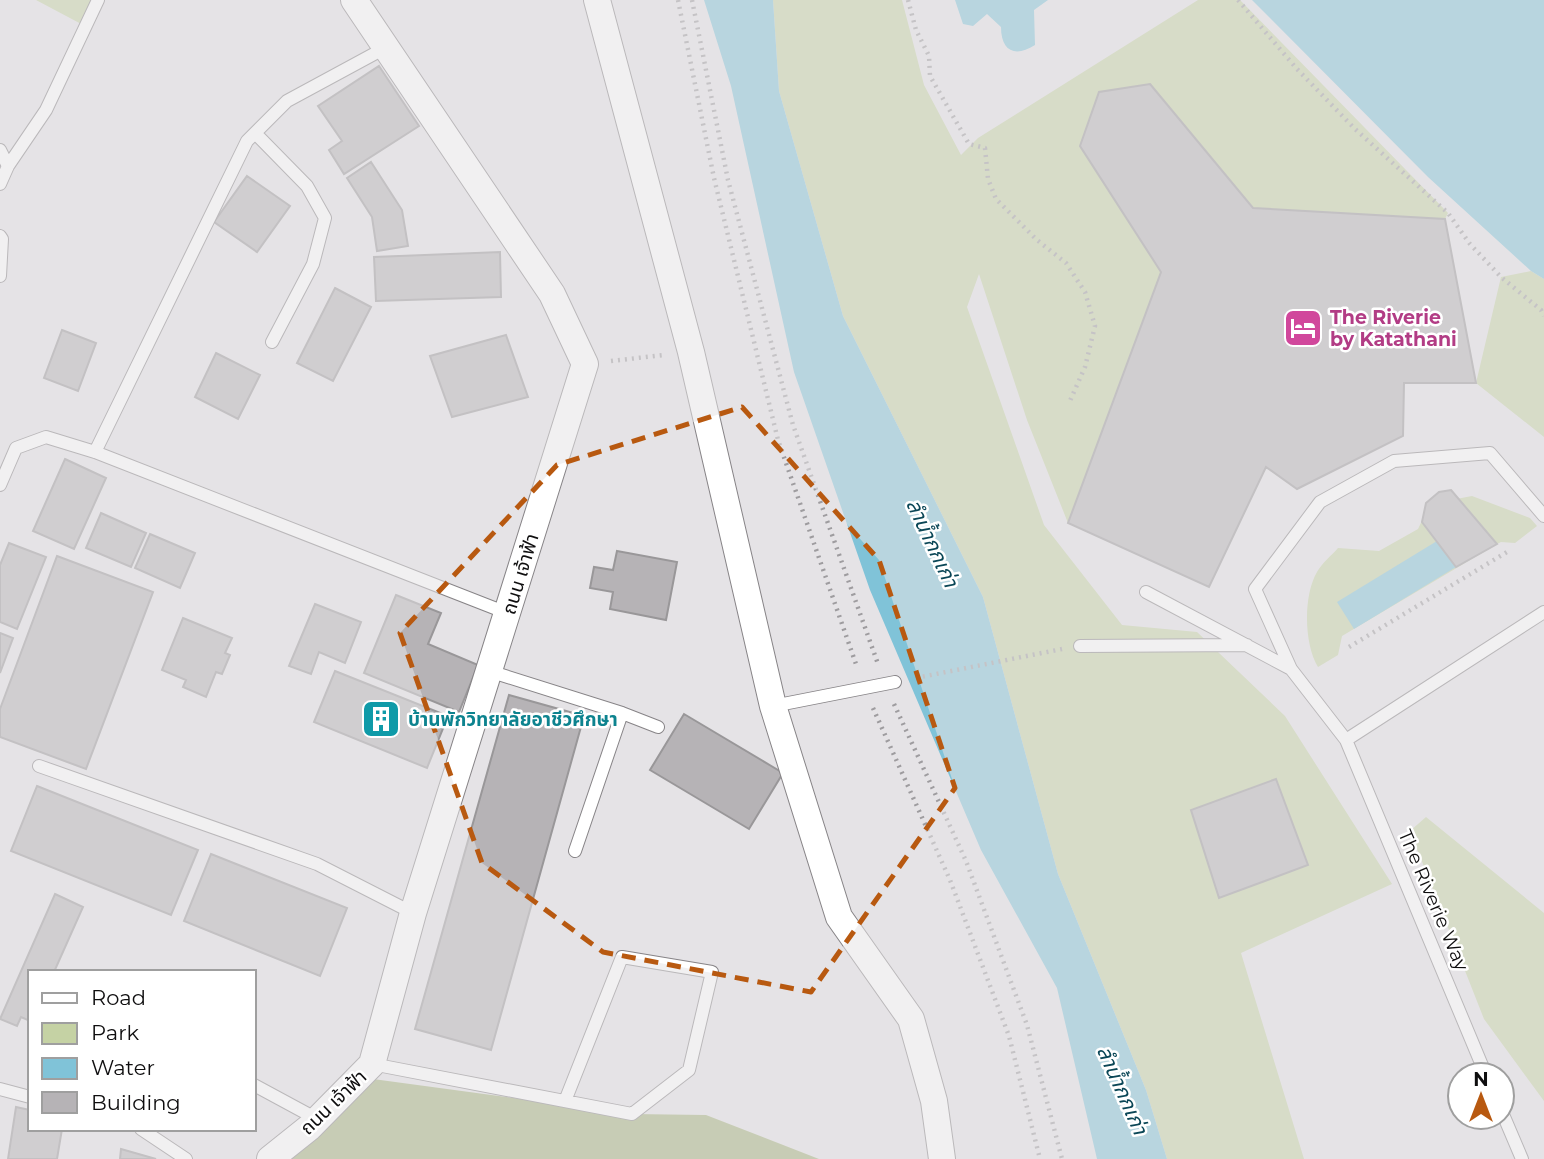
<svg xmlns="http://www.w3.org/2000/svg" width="1544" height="1159" font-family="Montserrat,'Noto Sans Thai',sans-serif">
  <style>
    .green { fill: #c5d2a4 }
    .forest { fill: #a3b07b }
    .water { fill: #80c3d8 }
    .building { fill: #b6b3b6; stroke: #999799; stroke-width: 2 }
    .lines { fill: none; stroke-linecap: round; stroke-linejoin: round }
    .service-casing { stroke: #878487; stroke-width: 14 }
    .minor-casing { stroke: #878487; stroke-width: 28 }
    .path { stroke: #9e9c9f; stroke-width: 4.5; stroke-dasharray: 2 5; stroke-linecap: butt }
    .service { stroke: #fff; stroke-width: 12 }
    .minor { stroke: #fff; stroke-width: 26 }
    .marked { fill: none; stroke: #b85910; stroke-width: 5; stroke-dasharray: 14 9; stroke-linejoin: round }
    .labels { text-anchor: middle; stroke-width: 5; stroke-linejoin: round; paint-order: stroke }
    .hotel-label { font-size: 19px; font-weight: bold; fill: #b23c85; stroke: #fff; text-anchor: start }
    .street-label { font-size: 19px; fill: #0f0e0f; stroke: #fff }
    .culture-label { font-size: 19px; font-weight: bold; fill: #0d838f; stroke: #fff; text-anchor: start }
    .water-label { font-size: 21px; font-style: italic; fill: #0a4656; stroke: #fff }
  </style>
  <rect width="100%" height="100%" fill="#e5e3e6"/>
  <path class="green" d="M36,0H97L85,26Z
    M773,0H902L924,85L961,155L978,138L1198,0H1240L1448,213L1445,219L1253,208L1150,84L1100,92L1080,146L1161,272L1068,523L1027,420L979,274L967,307L1044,525L1122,625L1197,632L1285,716L1392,884L1241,953L1304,1159H1167L1146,1090L1058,874L983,597L843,316L779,91Z
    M1531,271L1544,279V437L1476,383L1501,277Z
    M1472,496L1530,518L1537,526L1515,543L1501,542L1497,544L1342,636L1338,655L1318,667C1304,644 1303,596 1317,572C1322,563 1332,555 1338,548L1379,551L1418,529L1430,504Z
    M1426,817L1544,913V1101L1484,1019L1410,831Z"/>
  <path class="forest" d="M373,1079L632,1114L706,1115L819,1159H275Z"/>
  <path class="water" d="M704,0H773L779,91L843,316L983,597L1058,874L1146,1090L1167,1159H1097L1057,988L981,850L870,590L794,372L731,86Z
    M955,0H1048L1034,10L1035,45C1015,58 1001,51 1001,27L987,14L973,26L963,24Z
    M1252,0H1544V279L1531,271L1428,177Z
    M1437,541L1456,567L1354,629L1337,602Z"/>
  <path class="building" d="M379,66L419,126L344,174L329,150L342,141L318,106Z
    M1150,84L1253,208L1445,219L1476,383H1404L1403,436L1297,489L1266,467L1209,587L1068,523L1161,272L1080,146L1099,92Z
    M371,162L402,210L408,246L377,251L372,217L347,178Z
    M247,176L290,206L257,252L214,222Z
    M500,252L501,297L376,301L374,257Z
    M335,288L371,307L333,381L297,363Z
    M62,330L96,343L78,391L44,378Z
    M506,335L528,397L452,417L430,356Z
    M216,353L260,375L238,419L195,397Z
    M65,459L106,478L74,549L33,531Z
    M1451,490L1497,544L1456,567L1422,522L1426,503L1439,492Z
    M101,513L146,533L131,567L86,548Z
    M150,534L195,553L180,588L135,568Z
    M9,543L46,557L17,629L0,622V565Z
    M617,551L677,562L666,620L610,609L613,592L590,588L594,567L613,570Z
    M57,556L153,592L86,769L0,737V709Z
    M396,595L441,613L428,644L478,665L459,712L364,673Z
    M315,604L361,622L345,663L319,652L311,674L289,666Z
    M183,618L232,638L225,653L230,655L222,674L216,672L206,697L183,687L186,680L162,670Z
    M0,633L13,638L0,673Z
    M335,671L448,716L427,768L314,722Z
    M509,695L584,716L491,1050L415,1029Z
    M684,714L783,773L749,829L650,770Z
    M1276,779L1308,865L1219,898L1191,810Z
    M37,786L198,850L171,915L11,851Z
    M211,854L347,908L320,976L184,921Z
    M55,894L83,907L54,972H30V1021L21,1017L17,1026L0,1019Z
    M16,1107L30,1110V1129H62L57,1159H8Z
    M121,1149L156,1159H120Z"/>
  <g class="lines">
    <defs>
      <path id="service" d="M255,133L307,186L325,218L313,264L272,342
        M0,150L8,166L0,184
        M8,166L46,110L98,0
        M0,236L2,239L0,276
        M95,452L247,141L287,101L385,48
        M0,485L16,448L46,437L95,452L507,613
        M1146,592L1291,669
        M1080,646L1247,645
        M489,671L622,713L658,727
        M773,706L895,682
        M1346,740L1544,612
        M39,766L317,864L413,913
        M575,851L622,713
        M372,1064L632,1114L689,1070L712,972L622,957L565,1101
        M1486,1075L1346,740L1291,669L1255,589L1320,502L1394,461L1490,453L1544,516
        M254,1085L317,1119
        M0,1089L30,1097
        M1502,1112L1522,1159
        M141,1129L186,1159"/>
      <path id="minor" d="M597,0L691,352L773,706L839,917L911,1019L934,1101L942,1159
        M270,1159L310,1127L372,1064L413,913L585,364L552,294L354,0"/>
    </defs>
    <use href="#service" class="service-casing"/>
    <use href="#minor" class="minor-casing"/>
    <path class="path" d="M678,0L714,178L778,440L857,667
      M692,0L728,180L793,425L878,664
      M908,0L916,30L929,56L930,76L969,144L985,148L988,179L996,199L1037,240L1066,263L1085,292L1095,326L1085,367L1069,403
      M1238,0L1297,69L1355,129L1448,213L1470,244L1501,277L1541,310L1544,316
      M611,361L664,355
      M1349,647L1507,552
      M916,678L1062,649
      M894,704L966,861L1027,1025L1062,1159
      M873,708L950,880L1009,1036L1040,1159"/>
    <use href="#service" class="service"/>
    <use href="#minor" class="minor"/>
  </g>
  <path d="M0 0H1544V1159H0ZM742,407L879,560L955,788L811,992L603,952L482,863L400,633L557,465Z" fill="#e5e3e6" fill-opacity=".55" fill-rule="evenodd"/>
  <path class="marked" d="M742,407L879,560L955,788L811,992L603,952L482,863L400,633L557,465Z"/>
  <defs>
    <symbol id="hotel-square" viewBox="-11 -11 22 22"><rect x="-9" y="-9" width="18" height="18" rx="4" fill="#d1479c" stroke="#fff"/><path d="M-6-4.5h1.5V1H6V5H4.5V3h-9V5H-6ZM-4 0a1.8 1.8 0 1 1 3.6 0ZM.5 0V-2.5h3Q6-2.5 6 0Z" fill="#fff"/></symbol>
    <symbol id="building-square" viewBox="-11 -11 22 22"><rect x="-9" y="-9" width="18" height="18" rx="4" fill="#0f9aa8" stroke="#fff"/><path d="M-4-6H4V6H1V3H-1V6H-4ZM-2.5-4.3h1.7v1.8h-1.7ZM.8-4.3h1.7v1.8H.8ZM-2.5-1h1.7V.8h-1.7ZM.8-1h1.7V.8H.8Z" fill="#fff"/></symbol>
  </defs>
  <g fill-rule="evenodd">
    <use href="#hotel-square" x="1281" y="306" width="44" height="44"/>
    <use href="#building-square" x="359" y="697" width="44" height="44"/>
  </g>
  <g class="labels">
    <g class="hotel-label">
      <text x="1330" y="324">The Riverie<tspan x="1330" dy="22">by Katathani</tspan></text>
    </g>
    <g class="street-label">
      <text transform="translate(520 574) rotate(-73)" y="7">ถนน เจ้าฟ้า</text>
      <text transform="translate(1434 900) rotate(67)" y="7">The Riverie Way</text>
      <text transform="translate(333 1102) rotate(-44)" y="7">ถนน เจ้าฟ้า</text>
    </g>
    <g class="culture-label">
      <text x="408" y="726">บ้านพักวิทยาลัยอาชีวศึกษา</text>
    </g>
    <g class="water-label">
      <text transform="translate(932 543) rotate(65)" y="7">ลำน้ำกกเก่า</text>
      <text transform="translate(1122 1090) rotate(66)" y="7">ลำน้ำกกเก่า</text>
    </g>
  </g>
  <rect x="28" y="970" width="228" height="161" fill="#ffffff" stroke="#9f9f9f" stroke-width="2"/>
  <rect x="42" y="993" width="35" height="10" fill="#ffffff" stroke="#9f9f9f" stroke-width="2"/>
  <text x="91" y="1005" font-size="21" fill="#0f0e0f">Road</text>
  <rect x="42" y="1023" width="35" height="21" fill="#c5d2a4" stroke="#9f9f9f" stroke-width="2"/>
  <text x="91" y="1040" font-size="21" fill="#0f0e0f">Park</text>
  <rect x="42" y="1058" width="35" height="21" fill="#80c3d8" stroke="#9f9f9f" stroke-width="2"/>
  <text x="91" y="1075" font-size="21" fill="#0f0e0f">Water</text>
  <rect x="42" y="1092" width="35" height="21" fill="#b6b3b6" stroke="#9f9f9f" stroke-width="2"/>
  <text x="91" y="1110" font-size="21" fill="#0f0e0f">Building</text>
  <g transform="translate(1481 1096)"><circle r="33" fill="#ffffff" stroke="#9f9f9f" stroke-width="2"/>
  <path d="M0-5L12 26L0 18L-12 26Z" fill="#b85910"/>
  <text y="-10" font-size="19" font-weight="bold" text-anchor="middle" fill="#0f0e0f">N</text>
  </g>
</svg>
